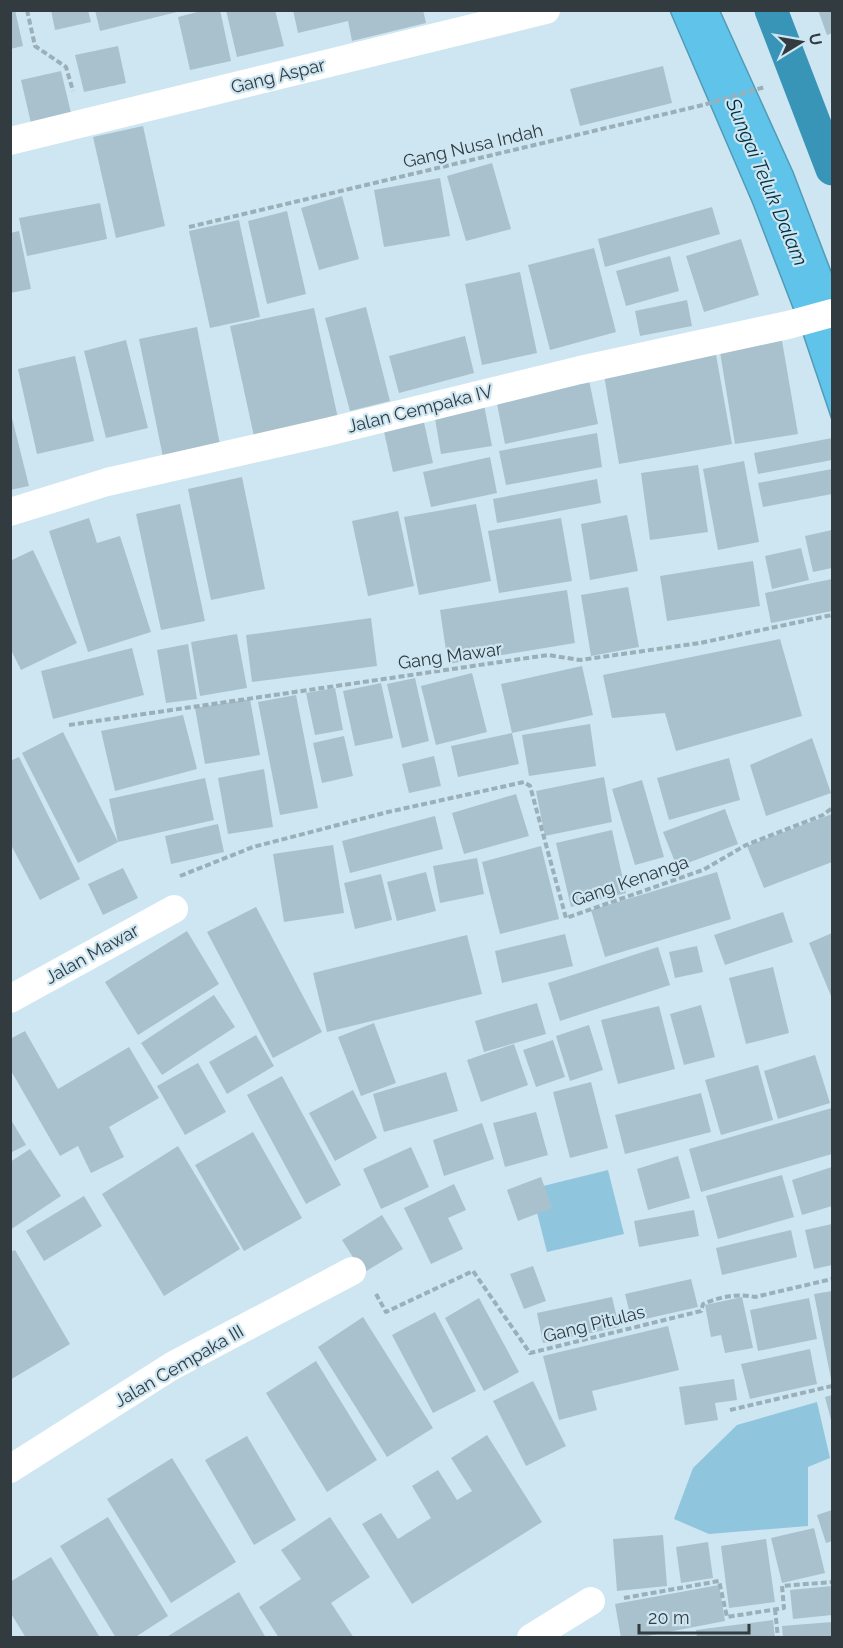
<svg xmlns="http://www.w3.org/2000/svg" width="843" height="1648" font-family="Raleway,sans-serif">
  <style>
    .green { fill: #8fc6dd }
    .water { fill: #60c4ea; stroke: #529bb7; stroke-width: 1.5 }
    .building { fill: #a9c1cc }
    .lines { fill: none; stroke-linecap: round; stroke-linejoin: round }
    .path { stroke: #9bafb8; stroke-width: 4; stroke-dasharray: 6 3; stroke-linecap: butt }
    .street { stroke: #fff; stroke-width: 28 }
    .highway { stroke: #3895b7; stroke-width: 33 }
    .labels { text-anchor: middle; stroke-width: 4.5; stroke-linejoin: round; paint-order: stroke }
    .street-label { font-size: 18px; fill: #313b40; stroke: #cde6f1 }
    .water-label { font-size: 20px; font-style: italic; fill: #013141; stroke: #cde6f1 }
  </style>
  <rect width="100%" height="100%" fill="#cde6f1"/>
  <path class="green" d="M608,1170L624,1234L547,1252L531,1189Z
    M817,1402L830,1458L808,1467V1526L709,1534L674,1519L693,1468L737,1425Z"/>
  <path class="water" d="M670,11H720L793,172L832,274V420L803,334L753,204Z"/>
  <path class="building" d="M10,10H15L23,46L10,49Z
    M51,10H88L91,22L55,30Z
    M95,10H181V11L100,31Z
    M205,10H220L231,61L190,70L178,17Z
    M226,10H275L284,46L237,57Z
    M293,10H423L426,23L352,41L348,21L298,33Z
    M818,10H832V33L827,35Z
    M118,46L126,83L84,92L75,55Z
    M663,66L672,103L580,126L570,89Z
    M61,71L71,113L31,123L21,80Z
    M143,126L165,226L116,238L93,137Z
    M492,163L511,229L466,241L447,176Z
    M440,178L450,236L384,247L374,190Z
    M342,196L359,259L319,270L301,208Z
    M100,203L107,239L27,256L19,218Z
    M712,207L720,234L605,267L598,239Z
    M287,211L306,294L267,304L248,221Z
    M239,220L260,317L210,328L189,231Z
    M19,231L31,289L10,293V233Z
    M741,239L759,295L704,312L686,256Z
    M594,248L616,332L550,350L528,265Z
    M670,256L679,291L626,306L616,271Z
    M520,272L537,353L482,365L465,284Z
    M687,300L692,326L640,336L635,311Z
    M366,307L390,401L350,411L325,318Z
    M314,308L339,423L255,441L230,326Z
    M197,327L221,450L164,462L139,339Z
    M781,335L798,434L735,444L719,346Z
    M465,336L474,373L399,393L389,356Z
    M126,340L148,428L106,438L84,351Z
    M715,349L732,444L619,464L603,369Z
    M75,356L94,441L37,454L18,369Z
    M589,380L598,424L505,444L496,399Z
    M484,405L492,446L441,454L434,413Z
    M10,410L29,486L10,490Z
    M423,418L433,463L393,472L383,427Z
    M597,433L602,467L506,485L499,451Z
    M832,438V460L758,474L754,453Z
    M490,457L497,493L431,507L423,472Z
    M744,461L759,542L718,550L703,469Z
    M698,465L708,532L650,540L641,473Z
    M832,469V494L763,507L758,483Z
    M242,477L265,589L211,600L188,489Z
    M597,479L601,503L497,523L493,499Z
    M180,504L205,621L161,630L136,514Z
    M476,504L491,581L419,595L404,517Z
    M398,511L414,586L368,596L352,521Z
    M627,515L638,571L590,580L581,524Z
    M89,518L97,543L120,536L151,632L88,652L49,531Z
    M561,518L572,581L499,593L488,531Z
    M832,530V568L813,572L805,536Z
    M801,548L809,580L772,589L765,556Z
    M33,550L77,643L21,670L10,648V561Z
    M753,561L760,606L667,621L660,576Z
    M832,579V611L771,623L765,593Z
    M628,587L639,647L591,656L581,595Z
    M567,590L575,643L448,664L440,610Z
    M371,618L377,666L252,682L246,635Z
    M237,634L247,688L200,696L191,642Z
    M780,639L802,716L676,751L665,713L612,718L603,675Z
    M188,644L197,699L166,703L157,650Z
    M132,648L144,695L53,719L41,671Z
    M582,666L593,715L512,733L519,764L458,777L451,746L512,733L501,684Z
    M472,673L487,732L436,745L421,686Z
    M415,678L429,741L402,748L387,684Z
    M381,683L393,738L355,746L343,691Z
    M335,688L343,730L315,735L306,693Z
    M296,695L318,808L280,815L258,702Z
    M250,699L260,755L205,764L195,708Z
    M183,715L197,769L115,791L101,731Z
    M590,724L596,766L529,776L522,735Z
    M63,732L118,842L78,863L22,753Z
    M344,736L353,776L322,783L313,743Z
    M812,738L831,793L766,816L750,765Z
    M434,756L441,786L409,793L402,764Z
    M19,757L80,879L40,900L10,843V761Z
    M729,758L740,800L669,820L657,778Z
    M264,769L273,827L228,834L218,778Z
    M604,777L612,822L545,836L536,791Z
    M205,778L214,820L118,842L109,799Z
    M642,780L664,857L635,865L612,789Z
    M516,794L529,836L464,854L452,813Z
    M725,809L738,844L677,867L663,832Z
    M832,814V862L764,888L747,846Z
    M435,816L443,849L350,873L342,841Z
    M218,824L224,852L171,864L165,836Z
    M612,830L626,893L571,907L556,843Z
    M333,845L344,913L284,922L273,854Z
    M541,846L559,919L500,934L482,862Z
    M477,858L484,894L440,903L433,866Z
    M123,868L138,898L103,915L88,884Z
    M426,872L436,911L397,921L387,882Z
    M717,872L731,919L605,957L591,910Z
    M381,874L392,920L355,929L344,883Z
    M256,907L322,1032L273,1058L207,932Z
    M783,912L793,942L725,965L714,935Z
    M187,931L219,984L138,1035L105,982Z
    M832,933V995L831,996L809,943Z
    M565,934L573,966L502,983L495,951Z
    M467,935L482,994L327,1032L313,973Z
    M697,946L703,972L675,978L669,952Z
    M658,947L670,985L560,1021L548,983Z
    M773,967L789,1033L746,1044L729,978Z
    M214,995L235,1027L162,1075L141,1043Z
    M537,1003L546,1034L484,1052L475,1021Z
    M701,1005L715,1057L684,1065L670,1014Z
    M659,1006L675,1069L618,1084L601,1020Z
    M374,1023L396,1083L361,1096L338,1037Z
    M589,1025L603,1070L570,1081L556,1036Z
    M25,1031L58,1089L129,1047L159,1098L109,1127L124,1157L91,1173L78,1146L60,1156L10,1069V1039Z
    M256,1035L274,1066L227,1094L209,1062Z
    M553,1040L565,1077L536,1087L523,1050Z
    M514,1044L528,1085L481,1102L467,1060Z
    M815,1055L830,1103L778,1119L764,1071Z
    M198,1063L226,1112L185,1135L157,1086Z
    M758,1065L773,1120L721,1135L705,1080Z
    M446,1072L458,1111L384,1132L373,1094Z
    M282,1076L341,1185L306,1204L247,1095Z
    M591,1082L608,1148L570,1158L553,1092Z
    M353,1090L377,1138L335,1161L309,1113Z
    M701,1093L711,1132L625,1154L615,1115Z
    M832,1108V1154L701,1192L689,1149Z
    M536,1112L548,1155L505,1167L493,1123Z
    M10,1118L26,1145L10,1153Z
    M482,1123L494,1159L444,1176L433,1140Z
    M253,1132L302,1218L244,1251L195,1165Z
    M178,1146L240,1249L164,1296L102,1194Z
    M411,1147L429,1187L381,1209L363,1169Z
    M30,1149L61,1196L10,1230V1162Z
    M678,1156L690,1198L648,1210L637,1169Z
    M832,1167V1206L802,1215L792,1180Z
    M782,1175L794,1217L718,1239L706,1196Z
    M541,1177L552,1208L518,1221L507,1190Z
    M454,1184L466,1210L448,1218L463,1249L431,1264L404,1208Z
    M84,1196L102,1226L44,1261L26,1231Z
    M694,1210L699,1236L639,1247L634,1221Z
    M382,1215L403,1249L363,1273L342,1240Z
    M832,1224V1265L814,1269L805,1230Z
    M791,1230L797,1257L722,1275L716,1248Z
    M15,1250L70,1344L10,1380V1252Z
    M533,1266L546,1301L524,1309L510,1274Z
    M691,1279L698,1307L632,1322L625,1294Z
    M832,1291V1378L831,1379L814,1294Z
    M612,1297L619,1327L543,1343L537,1313Z
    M742,1297L753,1348L725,1353L721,1335L711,1337L705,1305Z
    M479,1298L519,1372L484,1391L445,1318Z
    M809,1298L817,1339L758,1351L750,1310Z
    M435,1312L476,1391L433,1413L392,1335Z
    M363,1317L433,1428L387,1457L318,1347Z
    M668,1326L679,1370L592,1391L597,1410L559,1420L543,1356Z
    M810,1349L817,1384L750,1399L741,1364Z
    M316,1361L377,1460L327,1492L266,1393Z
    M734,1379L737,1400L715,1403L718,1420L685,1425L679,1387Z
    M533,1381L566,1446L526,1466L493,1401Z
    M832,1395V1424L825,1397Z
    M487,1435L542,1522L412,1604L362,1524L381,1513L398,1539L431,1518L412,1486L438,1470L457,1500L472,1491L451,1458Z
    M247,1436L296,1520L254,1545L205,1460Z
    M172,1458L236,1562L171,1603L107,1499Z
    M832,1510V1541L826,1543L817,1515Z
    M108,1517L168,1616L134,1638H116L60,1546Z
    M330,1517L370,1577L331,1603L354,1638H279L259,1607L301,1579L281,1550Z
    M814,1528L825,1573L782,1583L771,1538Z
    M663,1535L667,1586L617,1591L613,1539Z
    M766,1539L775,1602L729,1608L721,1546Z
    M708,1542L713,1578L681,1583L676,1547Z
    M51,1557L99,1636L97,1638H26L10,1612V1582Z
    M719,1585L725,1621L637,1638H621L615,1604Z
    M832,1586V1615L793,1619L790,1590Z
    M239,1592L266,1638H165Z
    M773,1620L775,1638H697L696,1630Z
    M832,1622V1638H783L782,1626Z"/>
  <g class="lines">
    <path class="path" d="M27,10L35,46L66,67L73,91
      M189,227L703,105L765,87
      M69,725L548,655L580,660L700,643L832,615
      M180,876L253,847L388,812L524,782L530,786L566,918L703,870L746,845L823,815L832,808
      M376,1294L386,1312L473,1271L530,1353L701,1311L703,1304C719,1297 737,1293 755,1297L832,1279
      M730,1410L832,1386
      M624,1598L719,1581L727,1617L784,1608L782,1586L832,1582
      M775,1609L778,1638"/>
    <path class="street" d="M10,141L546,10
      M10,512L107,482L327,432L580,370L788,325L832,313
      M10,999L174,909
      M10,1469L172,1366L352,1271
      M531,1638L591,1601"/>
    <path class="highway" d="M771,10L832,169"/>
  </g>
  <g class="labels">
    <g class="street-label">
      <text transform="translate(278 76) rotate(-14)" y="6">Gang Aspar</text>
      <text transform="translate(473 146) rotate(-13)" y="6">Gang Nusa Indah</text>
      <text transform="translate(420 409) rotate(-14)" y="6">Jalan Cempaka IV</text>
      <text transform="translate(450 656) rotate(-8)" y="6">Gang Mawar</text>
      <text transform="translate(630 881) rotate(-19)" y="6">Gang Kenanga</text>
      <text transform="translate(92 954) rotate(-29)" y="6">Jalan Mawar</text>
      <text transform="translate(594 1324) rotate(-14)" y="6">Gang Pitulas</text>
      <text transform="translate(179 1366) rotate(-30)" y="6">Jalan Cempaka III</text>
    </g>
    <g class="water-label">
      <text transform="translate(767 182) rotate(67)" y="7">Sungai Teluk Dalam</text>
    </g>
  </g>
  <rect width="843" height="1648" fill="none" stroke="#313b40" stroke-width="24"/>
  <g transform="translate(801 42) rotate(79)" stroke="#cde6f1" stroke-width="4.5" paint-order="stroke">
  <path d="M0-4.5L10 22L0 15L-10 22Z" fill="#313b40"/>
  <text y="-9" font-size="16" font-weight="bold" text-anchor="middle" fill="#313b40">U</text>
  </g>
  <path d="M639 1624v9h110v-9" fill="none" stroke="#313b40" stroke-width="3"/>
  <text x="648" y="1624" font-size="18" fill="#313b40" stroke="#cde6f1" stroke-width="4.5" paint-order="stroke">20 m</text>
</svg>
